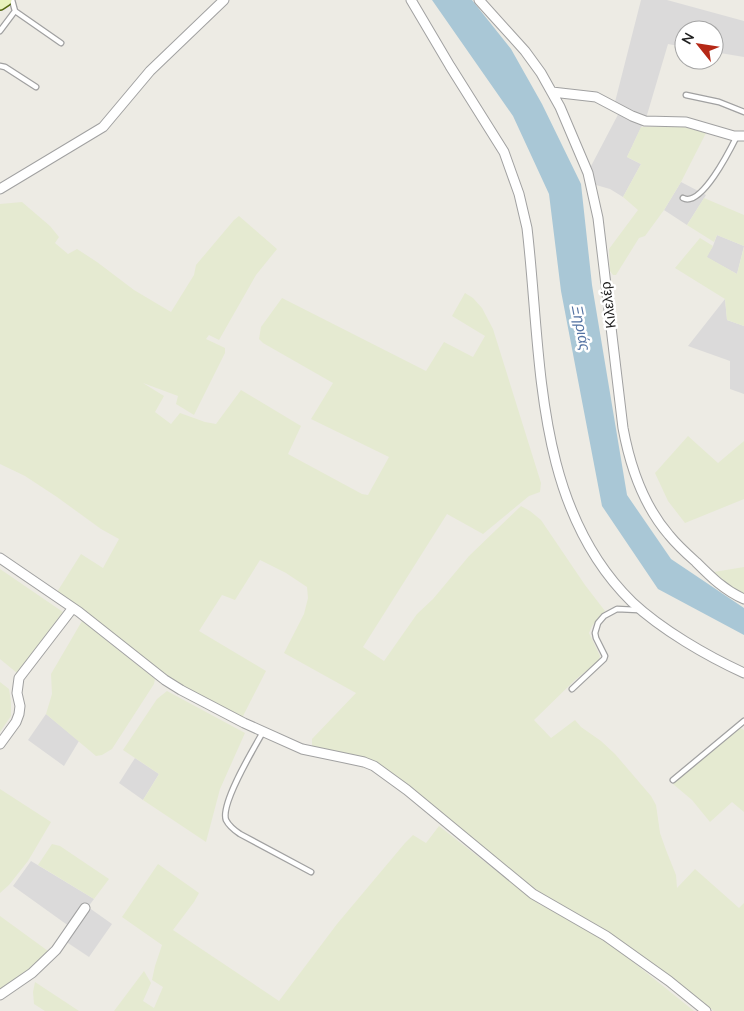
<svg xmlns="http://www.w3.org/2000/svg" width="744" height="1011" font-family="'Nunito Sans',sans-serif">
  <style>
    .residential { fill: #dbdada }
    .farmland { fill: #e5ead1 }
    .water { fill: #a9c7d6 }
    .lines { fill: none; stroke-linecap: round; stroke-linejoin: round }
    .lane-casing { stroke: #a1a1a1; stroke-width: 7 }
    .street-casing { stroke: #a1a1a1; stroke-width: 11 }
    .secondary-casing { stroke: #546810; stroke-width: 14 }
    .lane { stroke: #fff; stroke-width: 4.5 }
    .street { stroke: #fff; stroke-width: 9 }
    .secondary { stroke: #e9f2bd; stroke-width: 11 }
    .labels { text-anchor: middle; stroke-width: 5; stroke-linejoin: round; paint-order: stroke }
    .street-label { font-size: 14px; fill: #1d1d1d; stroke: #fff }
    .water-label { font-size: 15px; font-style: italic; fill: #5472a2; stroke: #fff }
  </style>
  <rect width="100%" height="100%" fill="#edebe4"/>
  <path class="residential" d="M641,0H667L744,21V57L714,52V30H684V47L668,44L647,115L627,157L641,164L623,197L610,189L596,185L590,168L622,107L615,102Z
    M681,182L706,195L687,225L664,210Z
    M717,235L744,246L737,274L706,257L713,246Z
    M725,299L727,320L744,326V394L730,389V361L688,346Z
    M46,714L79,741L64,766L28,740Z
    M135,758L159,774L143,800L119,783Z
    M31,861L94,899L88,907L112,924L89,957L65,941L73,929L13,886Z"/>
  <path class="farmland" d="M680,126L706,133L681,182L664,210L645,236L639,238L616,275H613L610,271L609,249L638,210L623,197L641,164L627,157L641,127Z
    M704,198L744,215V246L717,235L714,242L687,225Z
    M22,202L50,226L59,237L55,243L68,254L77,249L97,262L134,290L171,312L194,275L196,265L234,220L239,216L277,249L256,275L219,340L209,335L206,339L225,348V353L194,415L176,404L178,396L143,383L164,396L155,412L171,424L180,413L205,422L216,424L241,390L301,426L288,454L362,494L368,495L389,457L311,419L333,383L263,343L259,339L261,327L282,298L426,371L444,342L473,357L485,336L452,316L465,293L473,298L482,308L493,329L541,483L540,492L529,496L483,534L447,514L363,647L384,661L417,614L433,599L469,556L521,506L530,511L541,520L585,585L605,611L592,626L589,633L600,656L599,661L575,680L534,720L551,738L575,720L581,727L601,741L615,754L651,796L656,805L660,833L666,850L676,875L677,888L695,869L739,908L744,903V1011H714L675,980L610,933L588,920L542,898L394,776L312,747V739L356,693L284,653L304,614L308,598L307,587L286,573L260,560L235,600L222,595L199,631L266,671L242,718L168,678L57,592L81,554L103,568L119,539L101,529L57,497L25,476L0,464V204Z
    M700,238L713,246L707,257L737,274L744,247V326L727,320L725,299L675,268Z
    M688,436L718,463L744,441V499L685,523L668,501L655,473Z
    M744,567V595L733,589L714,572Z
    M0,569L63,612L17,673L0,659Z
    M82,621L155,679L154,684L112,749L102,755L96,756L46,714L52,694L51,674Z
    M0,682L9,689L11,702V716L0,732Z
    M167,691L245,733L220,789L206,842L143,800L159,774L123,750L157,699Z
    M740,728L744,730V812L732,802L710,822L692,800L673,784Z
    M0,789L51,822L28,861L9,885L0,893Z
    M439,826L539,904L586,928L612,945L694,1011H114L144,971L151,983L143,1001L154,1008L163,987L152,980L155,966L162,945L122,917L158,864L199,893L194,902L173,930L279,1001L337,924L405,843L413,835L426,843Z
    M52,844L60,846L109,879L94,899L38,865Z
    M0,916L48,951L34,966L0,991Z
    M35,982L79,1011H45L34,1004L33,992Z"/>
  <path class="water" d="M432,0H472L511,49L542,104L581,184L592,285L627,495L671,559L744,608V635L658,589L602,506L561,291L549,194L513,116Z"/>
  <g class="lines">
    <defs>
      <path id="lane" d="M15,11L61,43
        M0,31L15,11L12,0
        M0,66L5,67L36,87
        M686,95L719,102L744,112
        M683,198C701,208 730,150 737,136
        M572,689L604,659L605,656L596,638L595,633L598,623L604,616L617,609L638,610
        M263,732C254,748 220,804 226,820C229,826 234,830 240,834L311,872
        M673,780L744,721"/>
      <path id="street" d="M411,0L450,66L504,152L519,194L527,228C542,355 533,505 632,602C662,630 707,656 744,673
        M479,0L525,51L541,73L560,107L588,173L598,218L623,428C630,466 644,506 669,535C677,545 687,554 696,562C711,577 724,590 744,599
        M552,92L596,97L632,116L645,121L686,122L734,136H744
        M0,189L103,127L150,71L224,0
        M0,558L79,612L165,680L181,690L244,723L302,749L364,762L374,766L407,790L533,894L606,936L669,981L706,1011
        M0,744L16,722L19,714L20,706L17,693L19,678L72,609
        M0,995L32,973L56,950L85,908"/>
      <path id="secondary" d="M0,4L6,0"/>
    </defs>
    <use href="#lane" class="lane-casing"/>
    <use href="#street" class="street-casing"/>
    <use href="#secondary" class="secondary-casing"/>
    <use href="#lane" class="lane"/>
    <use href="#street" class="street"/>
    <use href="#secondary" class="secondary"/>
  </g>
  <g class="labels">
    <g class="street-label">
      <text transform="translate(608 305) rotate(-97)" y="5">Κιλελέρ</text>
    </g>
    <g class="water-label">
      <text transform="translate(581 328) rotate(79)" y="5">Ξηριάς</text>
    </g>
  </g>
  <g transform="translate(699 45) rotate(300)"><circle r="24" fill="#ffffff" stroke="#a5a5a5"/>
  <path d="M0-4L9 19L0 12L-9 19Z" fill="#b52816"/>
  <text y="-8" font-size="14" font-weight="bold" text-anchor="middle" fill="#1d1d1d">N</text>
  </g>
</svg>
